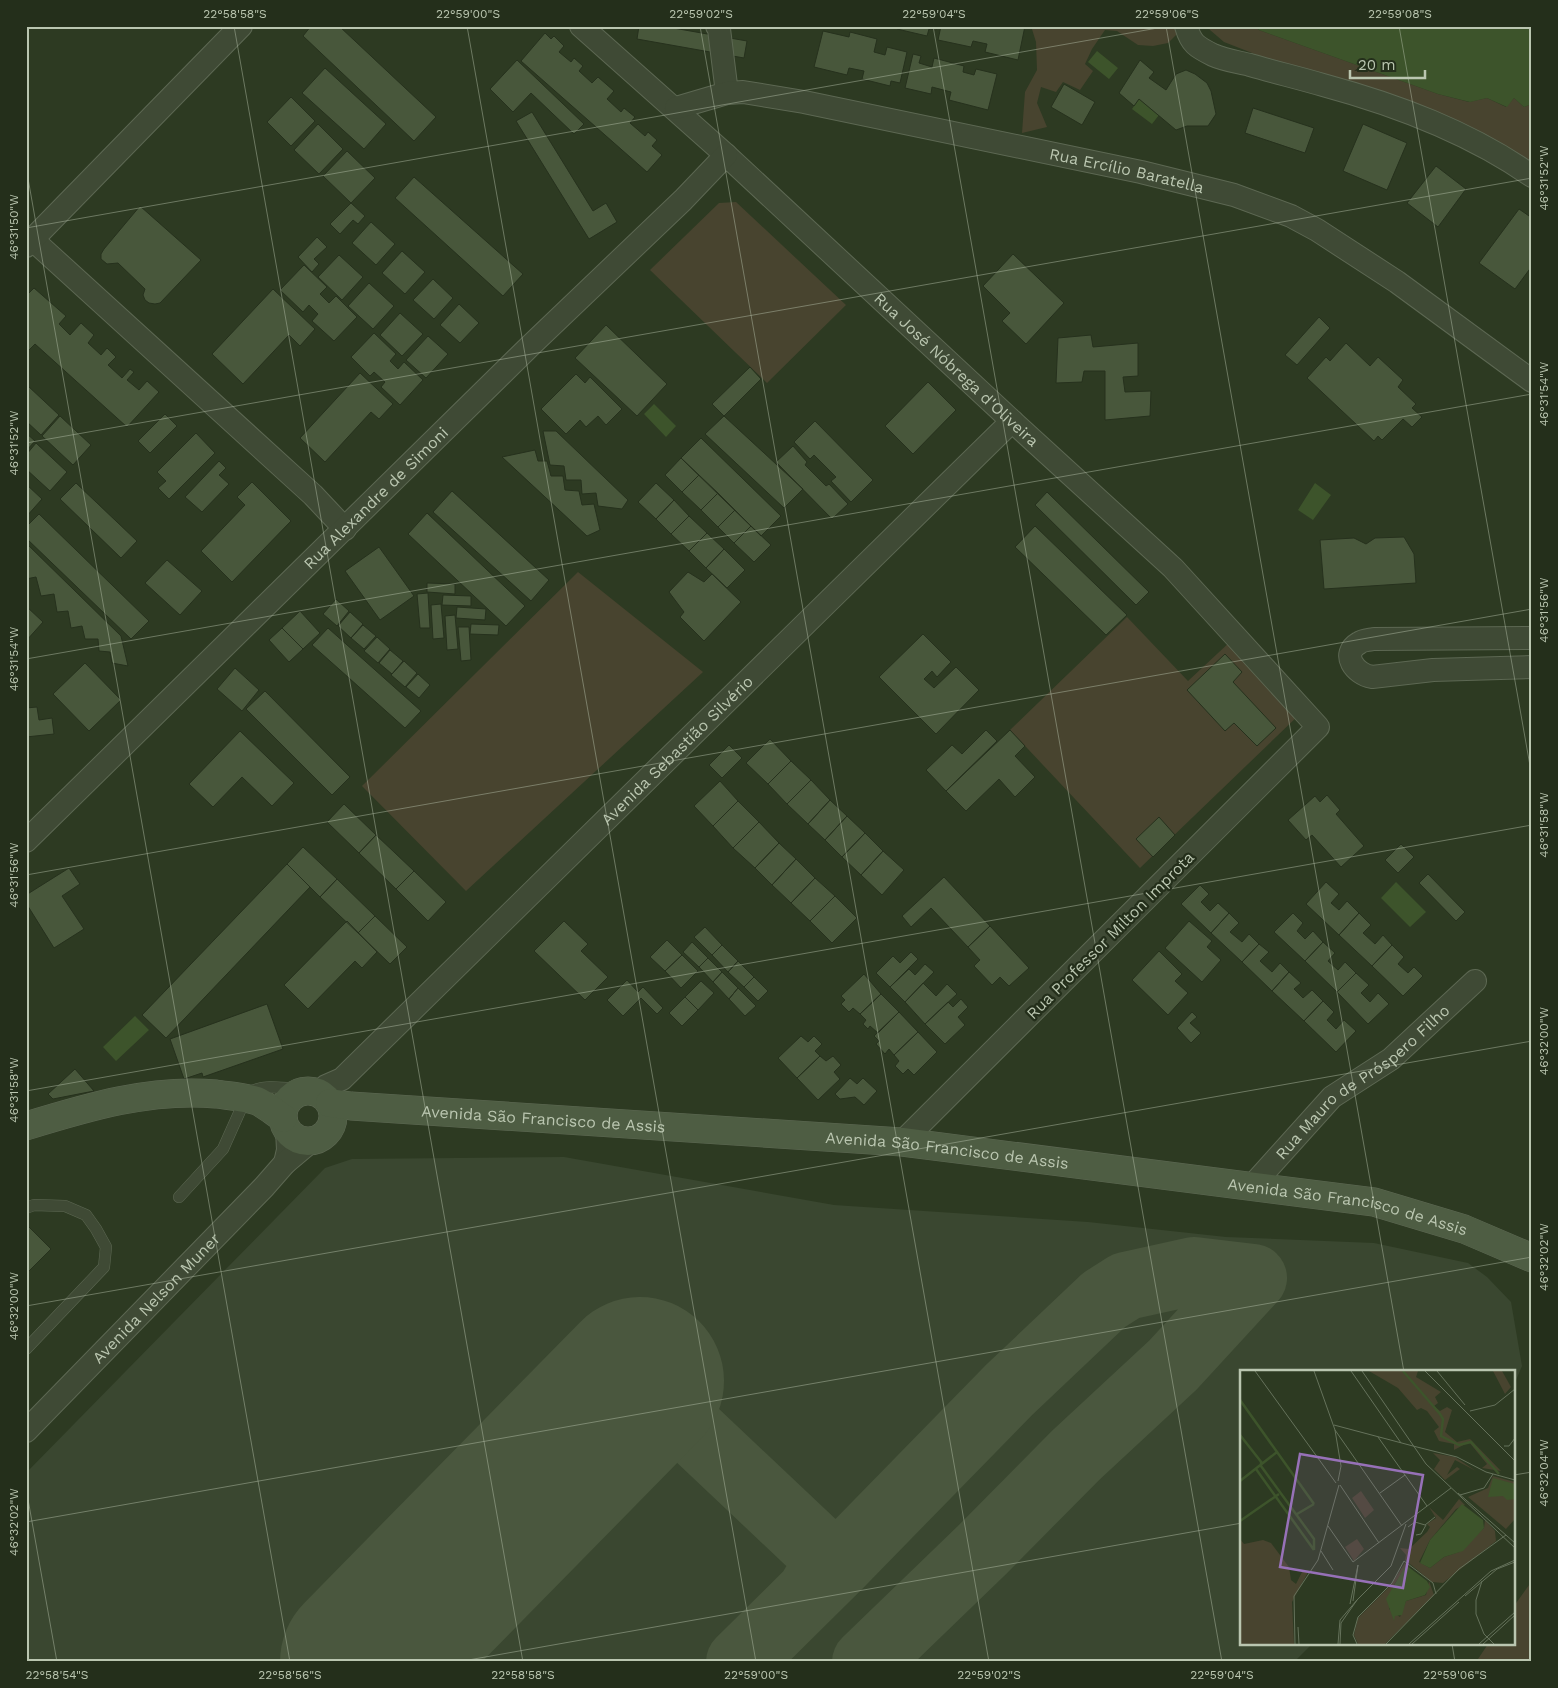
<svg xmlns="http://www.w3.org/2000/svg" width="1558" height="1688" font-family="'Work Sans',sans-serif">
  <style>
    .airport { fill: #3a4730 }
    .green { fill: #48442f }
    .water { fill: #3d542b }
    .lines { fill: none; stroke-linecap: round; stroke-linejoin: round }
    .taxiway { stroke: #4a573e; stroke-width: 68 }
    .runway { stroke: #4a573e; stroke-width: 168 }
    .building { fill: #48573b; stroke: #26311d }
    .lane-casing { stroke: #5d6853; stroke-width: 12 }
    .street-casing { stroke: #5d6853; stroke-width: 24 }
    .secondary-casing { stroke: #5d6853; stroke-width: 29 }
    .lane { stroke: #3f4a35; stroke-width: 11 }
    .street { stroke: #3f4a35; stroke-width: 22 }
    .secondary { stroke: #4e5d43; stroke-width: 28 }
    .ticks { fill: none; stroke: #bac6b0; stroke-width: 1; stroke-opacity: 0.45 }
    .labels { text-anchor: middle; stroke-width: 4.5; stroke-linejoin: round; paint-order: stroke }
    .street-label { font-size: 16px; fill: #bac6b0; stroke: #242f1b }
    .inset-river { fill: none; stroke: #3d542b; stroke-width: 2.5 }
    .inset-road { fill: none; stroke: #65725b; stroke-width: 1 }
    .view { fill: #9771b8; fill-opacity: 0.15; stroke: #9771b8; stroke-width: 2.5 }
    .inset-edge { fill: none; stroke: #bac6b0; stroke-width: 2.5 }
    .neatline { fill: none; stroke: #bac6b0; stroke-width: 2 }
    .ticks-label { font-size: 12px; text-anchor: middle; fill: #bac6b0 }
  </style>
  <rect width="100%" height="100%" fill="#2d3a22"/>
  <path class="airport" d="M564,1157L834,1205L1088,1222L1226,1237L1374,1243L1468,1263L1487,1277L1511,1302L1522,1366L1514,1385V1372H1242V1644H1312L1294,1662H26V1473L325,1168L352,1159Z"/>
  <path class="green" d="M1031,26H1177L1178,33L1168,43L1153,46L1138,45L1117,31L1105,30L1092,49L1085,64L1093,71L1080,90L1063,82L1056,92L1041,87L1037,103L1047,127L1022,133L1025,92L1037,70L1036,42Z
    M1208,26H1255L1259,30L1438,94L1469,102L1487,98L1506,107L1514,98L1524,107L1532,104V163L1224,42L1210,30Z
    M736,202L846,305L767,383L650,270L719,203Z
    M578,572L703,672L466,891L362,786Z
    M1127,617L1188,681L1232,640L1301,713L1140,868L1010,730Z
    M1532,1581V1662H1476L1488,1644H1514V1606Z"/>
  <path class="water" d="M1255,26H1532V104L1524,107L1514,98L1507,107L1487,98L1470,102L1438,94L1259,30Z
    M1097,51L1118,68L1109,79L1088,62Z
    M1139,99L1159,115L1152,124L1132,109Z
    M654,404L676,426L666,437L644,414Z
    M1315,483L1331,495L1313,520L1298,510Z
    M1396,882L1426,912L1410,927L1381,898Z
    M135,1016L149,1030L116,1061L103,1047Z"/>
  <g class="lines">
    <path class="taxiway" d="M640,1381L821,1552C824,1566 820,1576 813,1588
      M740,1662L838,1565L1009,1390L1104,1300L1126,1286L1194,1271L1253,1278
      M866,1662L982,1550L1076,1455L1173,1365L1253,1278"/>
    <path class="runway" d="M364,1662L640,1381"/>
  </g>
  <path class="building" d="M311,26H339L436,117L414,141L303,36Z
    M639,26H662L747,41L744,58L637,39Z
    M898,26H937L936,30L929,29L927,36L897,29Z
    M941,26H1025L1018,60L985,52L987,44L973,41L971,47L938,40Z
    M823,31L849,37L850,32L877,39L874,52L885,55L887,47L907,52L900,83L891,81L890,86L862,79L864,71L849,68L847,75L814,67Z
    M545,33L551,39L554,36L564,46L559,52L571,62L574,58L583,66L579,71L592,83L598,77L614,91L607,99L621,112L624,108L635,117L630,123L645,136L648,132L657,140L652,146L662,155L647,172L521,61Z
    M913,54L921,56L919,63L932,67L934,58L964,66L963,72L974,75L976,69L997,74L988,110L949,100L951,92L932,87L931,94L905,88Z
    M517,60L584,124L574,134L531,93L513,112L490,89Z
    M1140,60L1154,72L1149,78L1166,90L1176,74L1186,70L1195,74L1207,83L1211,91L1216,114L1208,126H1187L1176,130L1139,99L1134,106L1119,93Z
    M325,68L386,124L364,149L302,93Z
    M1064,84L1095,102L1082,125L1051,107Z
    M291,97L315,121L291,146L267,122Z
    M1253,108L1314,128L1305,153L1245,133Z
    M532,112L593,211L606,203L617,222L589,239L516,121Z
    M318,124L343,149L319,174L294,150Z
    M1363,124L1407,143L1387,190L1343,171Z
    M347,151L375,178L351,203L323,176Z
    M1436,166L1466,189L1438,227L1407,203Z
    M414,177L523,274L503,296L395,198Z
    M351,203L365,216L358,224L353,220L340,234L330,224Z
    M140,206L201,260L160,303L155,304L149,303L145,300L143,295L145,289L118,263L107,264L101,259V254L104,249Z
    M1519,209L1532,218V266L1515,289L1479,263Z
    M371,222L395,244L376,265L352,243Z
    M317,237L327,247L314,259L319,264L312,272L298,257Z
    M402,251L425,272L405,294L382,273Z
    M1013,254L1064,303L1026,344L1002,321L1010,313L983,286Z
    M339,255L363,277L342,300L318,277Z
    M304,265L327,287L320,294L329,303L336,296L357,317L334,341L312,321L318,314L309,305L303,312L280,290Z
    M433,279L453,298L434,319L413,300Z
    M369,283L394,306L373,329L348,306Z
    M34,288L66,316L59,324L70,335L81,323L94,335L88,343L101,355L107,348L116,357L108,365L122,378L130,369L134,372L127,380L139,390L147,381L159,392L127,427L35,344L26,353V296Z
    M273,289L315,329L300,346L289,335L243,384L212,354Z
    M459,304L479,323L460,343L440,325Z
    M400,313L423,334L402,356L380,335Z
    M1319,317L1330,328L1297,365L1285,355Z
    M606,325L667,384L637,416L575,358Z
    M374,333L396,354L390,361L398,369L404,362L423,380L400,405L381,387L385,382L374,372L370,376L351,357Z
    M1091,335L1093,347L1138,343V376L1123,377L1125,392L1151,391L1150,416L1105,420V371H1084L1082,382L1056,383L1058,338Z
    M428,336L448,354L426,378L406,360Z
    M1346,343L1370,366L1378,357L1403,380L1398,387L1416,404L1412,408L1422,417L1412,427L1403,419L1382,440L1378,436L1374,441L1307,378L1326,357L1330,361Z
    M750,367L761,379L724,416L712,404Z
    M360,373L393,404L379,419L371,412L325,462L300,438Z
    M576,374L585,383L590,377L622,409L606,425L598,416L586,427L580,420L566,434L541,409Z
    M928,382L956,410L913,454L885,426Z
    M28,386L59,415L41,435L26,421V388Z
    M165,414L177,426L150,453L138,441Z
    M60,416L91,445L73,465L42,436Z
    M724,416L803,489L784,508L705,434Z
    M815,421L873,480L851,502L831,481L836,477L814,455L810,459L794,442Z
    M543,431H556L628,500L622,509L598,506L596,493L582,494L581,480H566L564,466L550,465Z
    M26,433L35,441L26,451Z
    M196,433L215,453L169,499L158,488L166,481L157,472Z
    M701,438L781,516L761,536L681,458Z
    M36,443L67,472L50,491L26,469V455Z
    M793,446L807,462L805,465L826,486L829,484L848,504L832,519L776,462Z
    M535,450L538,461H547L551,476H563L565,490L579,491L582,505L594,504L600,530L587,536L502,457Z
    M681,458L699,475L682,492L665,475Z
    M219,461L226,468L219,475L229,484L202,512L185,497Z
    M699,475L718,493L701,510L682,492Z
    M252,482L291,521L232,582L201,551L245,505L237,497Z
    M76,483L137,541L121,558L60,499Z
    M656,483L674,500L656,519L638,502Z
    M26,484L42,499L26,517Z
    M452,491L549,580L531,601L433,512Z
    M1047,492L1149,592L1136,605L1035,505Z
    M718,493L735,510L718,527L701,510Z
    M674,500L689,516L671,534L656,519Z
    M735,510L751,526L734,543L718,527Z
    M427,513L525,606L506,626L408,534Z
    M39,514L149,621L131,639L26,538V527Z
    M689,516L707,533L689,551L671,534Z
    M751,526L771,545L754,562L734,543Z
    M1035,526L1127,615L1106,635L1015,547Z
    M707,533L724,549L706,568L689,551Z
    M1404,537L1414,554L1416,583L1324,589L1320,540L1354,538L1366,544L1375,538Z
    M26,543L121,636L128,666L112,663L110,652L99,651L98,639H85L82,626L71,628L68,611L57,612L54,594L41,596L36,577L26,579Z
    M379,547L414,596L380,620L345,571Z
    M724,549L745,570L727,588L706,568Z
    M167,560L202,591L180,615L145,583Z
    M688,572L704,582L712,574L741,602L704,641L680,617L684,612L669,592Z
    M427,583L455,584V594L427,592Z
    M428,593L430,628H420L417,594Z
    M443,595L471,596V606L442,605Z
    M336,599L349,611L337,626L323,614Z
    M441,604L444,638L433,639L431,605Z
    M26,606L43,622L26,641Z
    M457,607L486,609L485,620L456,618Z
    M300,611L320,633L303,649L282,628Z
    M350,612L363,624L351,638L338,626Z
    M455,615L458,649L447,650L445,616Z
    M471,624L499,625L498,635L470,634Z
    M363,625L376,636L364,649L351,638Z
    M458,627H469L471,660L461,661Z
    M282,628L303,649L289,662L269,640Z
    M328,628L421,711L405,728L312,645Z
    M923,634L951,662L937,677L932,671L924,679L934,688L956,667L979,690L936,734L879,677Z
    M377,637L390,649L378,663L364,651Z
    M390,650L403,661L392,674L379,663Z
    M1225,654L1242,672L1233,682L1276,728L1257,746L1234,723L1225,731L1187,690Z
    M404,661L417,673L405,687L391,675Z
    M85,663L121,700L89,731L53,694Z
    M235,668L259,690L242,711L217,689Z
    M418,674L430,685L419,698L406,687Z
    M265,691L350,777L332,795L246,709Z
    M37,707L39,720L52,718L54,734L26,737V708Z
    M986,730L997,741L946,791L926,770L952,745L962,754Z
    M1010,730L1025,746L1015,756L1035,777L1015,797L999,779L966,811L946,791Z
    M240,731L294,783L272,806L242,777L213,807L189,784Z
    M770,739L791,761L768,784L746,763Z
    M729,745L742,758L722,778L709,765Z
    M791,761L811,780L787,804L768,784Z
    M811,780L830,800L808,824L787,804Z
    M720,781L738,801L713,826L694,806Z
    M1327,795L1340,810L1336,814L1364,846L1341,867L1312,835L1306,840L1288,820L1315,796L1320,802Z
    M830,800L847,816L825,840L808,824Z
    M738,801L759,822L733,848L713,826Z
    M344,804L376,835L359,853L327,822Z
    M847,816L865,833L842,857L825,840Z
    M1159,817L1175,835L1153,857L1136,839Z
    M759,822L779,843L755,868L733,848Z
    M865,833L883,851L861,875L842,857Z
    M376,835L414,871L396,889L359,853Z
    M779,843L796,859L772,885L755,868Z
    M1401,844L1414,857L1398,873L1385,860Z
    M303,847L337,879L320,897L287,864Z
    M883,851L904,870L882,895L861,875Z
    M796,859L815,878L791,903L772,885Z
    M287,864L310,887L166,1038L142,1015Z
    M69,868L80,884L62,896L84,929L54,948L26,903V895Z
    M414,871L446,902L428,921L396,889Z
    M1428,874L1465,912L1456,921L1419,883Z
    M944,877L990,926L968,947L931,908L911,927L902,916Z
    M815,878L835,896L810,921L791,903Z
    M337,879L375,916L358,933L320,897Z
    M1326,882L1339,894L1331,903L1339,910L1347,901L1359,913L1339,935L1306,904Z
    M1200,885L1209,894L1201,902L1210,911L1218,903L1229,913L1211,933L1181,904Z
    M835,896L857,918L832,943L810,921Z
    M1229,913L1239,923L1230,932L1242,942L1249,934L1259,944L1242,962L1211,933Z
    M1293,913L1303,923L1297,931L1305,939L1313,931L1323,942L1305,961L1274,932Z
    M1359,913L1371,925L1363,933L1375,944L1383,935L1392,945L1372,966L1339,935Z
    M375,916L407,947L390,964L358,933Z
    M347,921L377,952L362,968L355,961L308,1009L284,985Z
    M564,921L588,944L581,951L608,977L585,1000L534,951Z
    M1189,921L1212,941L1207,947L1221,960L1202,982L1165,948Z
    M990,926L1029,968L1009,986L1000,977L992,985L974,966L980,960L968,947Z
    M705,927L722,945L712,955L694,937Z
    M667,940L682,955L665,971L650,957Z
    M692,942L708,958L699,967L683,952Z
    M1323,942L1335,953L1328,961L1338,970L1345,962L1356,973L1337,992L1305,961Z
    M1259,944L1269,952L1260,961L1272,972L1280,963L1289,972L1272,991L1242,962Z
    M722,945L738,961L728,972L712,955Z
    M1392,945L1404,957L1398,964L1408,973L1414,967L1423,976L1403,996L1372,966Z
    M1159,951L1182,974L1175,981L1188,993L1168,1015L1132,980Z
    M911,952L918,959L890,987L876,973L893,956L900,963Z
    M682,955L698,971L681,988L665,971Z
    M708,958L722,972L713,982L699,967Z
    M738,961L754,977L744,987L728,972Z
    M925,964L934,972L905,1002L890,987L909,969L915,975Z
    M722,972L738,988L729,999L713,982Z
    M1289,972L1301,983L1294,989L1303,998L1312,990L1323,1001L1304,1021L1272,991Z
    M1356,973L1369,985L1361,993L1370,1002L1378,993L1389,1004L1368,1024L1337,992Z
    M864,974L881,994L860,1014L853,1008L849,1012L841,1004L845,1000L841,996Z
    M754,977L768,991L758,1001L744,987Z
    M627,980L638,992L643,987L663,1008L657,1014L641,998L623,1016L607,1000Z
    M701,981L714,993L698,1010L685,997Z
    M923,983L936,996L947,984L957,994L925,1024L905,1002Z
    M738,988L756,1006L745,1016L729,999Z
    M881,994L899,1012L878,1033L870,1026L868,1029L863,1024L866,1020L860,1014Z
    M685,997L698,1010L682,1026L669,1013Z
    M961,999L968,1007L958,1017L965,1025L945,1044L925,1024L948,1002L953,1007Z
    M1323,1001L1334,1012L1327,1020L1336,1029L1344,1020L1356,1031L1336,1052L1304,1021Z
    M267,1004L283,1049L203,1077L202,1073L184,1079L170,1039Z
    M899,1012L918,1032L894,1055L889,1049L885,1054L876,1044L879,1041L874,1036Z
    M1192,1012L1197,1017L1190,1023L1201,1033L1191,1043L1177,1028Z
    M918,1032L937,1052L914,1075L908,1069L903,1074L895,1066L899,1061L894,1055Z
    M801,1036L808,1042L814,1036L822,1044L815,1051L820,1056L797,1078L778,1058Z
    M820,1056L826,1061L833,1056L841,1065L834,1072L840,1079L818,1100L797,1078Z
    M75,1069L94,1091L53,1099L48,1094Z
    M850,1078L857,1084L863,1078L877,1091L864,1105L855,1097L840,1099L835,1094Z
    M26,1224L51,1249L26,1274Z"/>
  <g class="lines">
    <defs>
      <path id="lane" d="M179,1197L223,1149L248,1093C264,1083 288,1089 306,1090
        M26,1208L34,1205L65,1206L86,1215L96,1229L106,1247L104,1267L26,1349"/>
      <g id="street">
        <path id="s1" d="M581,26L726,155L1012,421L1173,568L1318,727L902,1142"/>
        <path d="M717,26L719,29L727,93"/>
        <path d="M1186,26C1191,44 1197,47 1213,55C1224,60 1238,62 1250,65C1274,72 1299,78 1323,85C1397,105 1469,132 1532,176"/>
        <path id="s2" d="M676,108L727,93L743,92L804,102L1141,172L1234,195L1291,216L1317,230L1397,282L1532,381"/>
        <path d="M33,240L313,495L345,529"/>
        <path d="M26,246L241,26"/>
        <path d="M1532,638L1374,639C1369,640 1363,640 1359,643C1340,654 1355,674 1372,677L1433,670L1532,667"/>
        <path id="s3" d="M26,841L530,346L683,200L726,155"/>
        <path id="s4" d="M319,1092L326,1086L342,1079L1012,421"/>
        <path d="M285,1163L288,1150L287,1130"/>
        <path id="s5" d="M1251,1187L1332,1097L1391,1059L1475,981"/>
        <path id="s6" d="M26,1431L264,1187L285,1163L310,1142"/>
      </g>
      <g id="secondary">
        <circle cx="308" cy="1116" r="25"/>
        <path id="s7" d="M330,1103L351,1106L902,1142L1374,1202L1464,1229L1532,1258"/>
        <path d="M26,1126C88,1107 151,1088 216,1094C230,1096 245,1097 257,1101C266,1105 275,1113 283,1118"/>
      </g>
    </defs>
    <use href="#lane" class="lane-casing"/>
    <use href="#street" class="street-casing"/>
    <use href="#secondary" class="secondary-casing"/>
    <use href="#lane" class="lane"/>
    <use href="#street" class="street"/>
    <use href="#secondary" class="secondary"/>
  </g>
  <path class="ticks" d="M234,26L523,1662M467,26L756,1662M700,26L989,1662M933,26L1222,1662M1166,26L1404,1372M1399,26L1532,777M26,167L290,1662M26,228L1169,26M26,443L1532,178M26,659L1532,394M26,875L1532,609M26,1091L1532,825M26,1306L1532,1041M1514,1475L1532,1472M26,1488L57,1662M26,1522L1532,1257M1452,1644L1455,1662M457,1662L1242,1523"/>
  <g class="labels">
    <g class="street-label">
      <text dy="6" stroke="none"><textPath href="#s2" startOffset="461">Rua Ercílio Baratella</textPath></text>
      <text dy="6" stroke="none"><textPath href="#s1" startOffset="509">Rua José Nóbrega d'Oliveira</textPath></text>
      <text dy="6" stroke="none"><textPath href="#s3" startOffset="490">Rua Alexandre de Simoni</textPath></text>
      <text dy="6" stroke="none"><textPath href="#s4" startOffset="496">Avenida Sebastião Silvério</textPath></text>
      <text transform="translate(1110 935) rotate(-45)" y="6">Rua Professor Milton Improta</text>
      <text dy="6" stroke="none"><textPath href="#s5" startOffset="154">Rua Mauro de Próspero Filho</textPath></text>
      <text dy="6" stroke="none"><textPath href="#s7" startOffset="214">Avenida São Francisco de Assis</textPath></text>
      <text dy="6" stroke="none"><textPath href="#s7" startOffset="619">Avenida São Francisco de Assis</textPath></text>
      <text dy="6" stroke="none"><textPath href="#s7" startOffset="1024">Avenida São Francisco de Assis</textPath></text>
      <text dy="6" stroke="none"><textPath href="#s6" startOffset="186">Avenida Nelson Muner</textPath></text>
    </g>
  </g>
  <g transform="translate(1240 1370)">
    <rect width="275" height="275" fill="#2d3a22"/>
    <path d="M129,1H178L176,7L201,22L195,27L198,33L194,36L200,41L207,37L212,40L205,62L217,72L230,69L261,101L242,98L247,94L229,72L214,80V74L199,71L194,61L199,57L187,41L181,38L177,40L158,18ZM253,1H262L271,17L265,24ZM193,83L215,87L236,101L215,90L207,105L217,97L220,99L205,110L194,99L200,90ZM253,106L275,112V149L266,159L228,127L248,118ZM121,121L134,140L125,148L112,128ZM219,129L225,135L216,139L190,170L179,192L190,198L204,187L219,182L244,158L245,150L255,161L256,171L203,213L192,212L165,190L166,185L160,178L169,179L187,162L190,157L187,154L196,148L189,137L203,150ZM0,169L4,174L23,170L31,173L49,197L51,210L56,214L63,200L68,202L52,232L54,274H0ZM117,169L124,179L114,191L105,177ZM165,193L171,197L167,196L153,216L149,239L160,247L166,231L186,225L189,211L194,225L145,274H118L114,265L118,248L150,216Z" fill="#48442f"/>
    <path d="M253,108L275,114V129L267,130L263,126L248,127ZM222,134L243,150L244,158L223,181L204,187L190,198L180,193L190,170ZM166,195L187,211L190,217L185,225L166,231L162,245L155,246L154,251L146,229Z" fill="#3d542b"/>
    <path class="inset-river" d="M163,1L200,44L203,49L201,66L219,75L231,72L259,104M0,30L74,134M0,65L22,93M21,92V96L74,169V180M16,99L74,180M0,111L37,82M57,144L74,134M0,151L39,124"/>
    <path class="inset-road" d="M15,1L96,113M74,1L95,60L101,96L98,111M111,1L161,73M122,1L186,94L275,178M185,1L275,91M197,1L225,35M230,41L255,35L275,19M94,55L173,76M95,60L162,156M138,67L187,136M173,76L217,87L246,102L275,110M264,76H269L275,68M100,115L139,173M140,123L165,105M218,123L275,173M220,125L244,118L253,104M88,156L113,192L211,118M168,157L175,152L185,155L195,147M176,165L181,164L186,155M81,181L93,200M242,211L236,230V244L244,264L254,274M225,226L257,199L275,192M117,230L151,196L166,154M110,234L118,195L113,231M58,257L59,274M55,274L54,226L78,190L99,115M98,274L100,250L117,230L101,253L100,274M117,274L113,265L118,247L152,213L164,191L193,213L196,224M146,274L219,199L266,165M169,274L251,201L275,190M172,274L219,232M239,274L275,242M243,274L275,245"/>
    <path class="view" d="M60,84L183,105L163,218L40,197Z"/>
    <rect width="275" height="275" class="inset-edge"/>
  </g>
  <rect width="1558" height="1688" fill="none" stroke="#242f1b" stroke-width="55"/>
  <path d="M1350 70v8h75v-8" fill="none" stroke="#bac6b0" stroke-width="2.5"/>
  <text x="1358" y="70" font-size="15" fill="#bac6b0" stroke="#242f1b" stroke-width="4" paint-order="stroke">20 m</text>
  <rect x="28" y="28" width="1502" height="1632" class="neatline"/>
  <g class="ticks-label">
    <text x="235" y="18">22°58'58"S</text>
    <text x="468" y="18">22°59'00"S</text>
    <text x="701" y="18">22°59'02"S</text>
    <text x="934" y="18">22°59'04"S</text>
    <text x="1167" y="18">22°59'06"S</text>
    <text x="1400" y="18">22°59'08"S</text>
    <text transform="translate(1544 178) rotate(-90)" y="4">46°31'52"W</text>
    <text transform="translate(14 227) rotate(-90)" y="4">46°31'50"W</text>
    <text transform="translate(1544 394) rotate(-90)" y="4">46°31'54"W</text>
    <text transform="translate(14 443) rotate(-90)" y="4">46°31'52"W</text>
    <text transform="translate(1544 610) rotate(-90)" y="4">46°31'56"W</text>
    <text transform="translate(14 659) rotate(-90)" y="4">46°31'54"W</text>
    <text transform="translate(1544 825) rotate(-90)" y="4">46°31'58"W</text>
    <text transform="translate(14 875) rotate(-90)" y="4">46°31'56"W</text>
    <text transform="translate(1544 1041) rotate(-90)" y="4">46°32'00"W</text>
    <text transform="translate(14 1090) rotate(-90)" y="4">46°31'58"W</text>
    <text transform="translate(1544 1257) rotate(-90)" y="4">46°32'02"W</text>
    <text transform="translate(14 1306) rotate(-90)" y="4">46°32'00"W</text>
    <text transform="translate(1544 1473) rotate(-90)" y="4">46°32'04"W</text>
    <text transform="translate(14 1522) rotate(-90)" y="4">46°32'02"W</text>
    <text x="57" y="1679">22°58'54"S</text>
    <text x="290" y="1679">22°58'56"S</text>
    <text x="523" y="1679">22°58'58"S</text>
    <text x="756" y="1679">22°59'00"S</text>
    <text x="989" y="1679">22°59'02"S</text>
    <text x="1222" y="1679">22°59'04"S</text>
    <text x="1455" y="1679">22°59'06"S</text>
  </g>
</svg>
